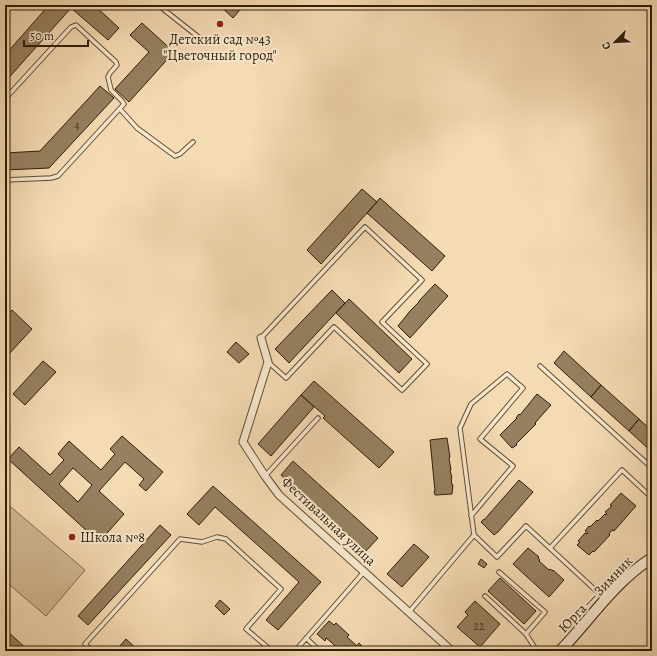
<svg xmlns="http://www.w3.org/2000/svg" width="657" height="656" font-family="Alegreya,serif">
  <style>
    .green { fill: #d3bb96; stroke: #816c4e }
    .building { fill: #968060; stroke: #2f1e06; fill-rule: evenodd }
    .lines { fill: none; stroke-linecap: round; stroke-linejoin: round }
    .lane-casing { stroke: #604d32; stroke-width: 5.5 }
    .street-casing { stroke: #604d32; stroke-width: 9 }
    .secondary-casing { stroke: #2f1e06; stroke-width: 12 }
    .lane { stroke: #f8e8ce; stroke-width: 3.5 }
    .street { stroke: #f8e8ce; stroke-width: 7 }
    .secondary { stroke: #f8e8ce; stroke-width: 10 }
    .poi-dot { fill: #8f2418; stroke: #f8e8ce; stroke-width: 1.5 }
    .labels { text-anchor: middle; stroke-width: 4; stroke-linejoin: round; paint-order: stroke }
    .number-label { font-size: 12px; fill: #49361c }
    .poi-label { font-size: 14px; fill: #2f1e06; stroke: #f8e8ce }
    .street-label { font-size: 14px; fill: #2f1e06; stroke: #f8e8ce }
  </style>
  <rect width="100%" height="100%" fill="#f5dbb4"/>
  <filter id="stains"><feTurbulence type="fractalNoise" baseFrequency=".005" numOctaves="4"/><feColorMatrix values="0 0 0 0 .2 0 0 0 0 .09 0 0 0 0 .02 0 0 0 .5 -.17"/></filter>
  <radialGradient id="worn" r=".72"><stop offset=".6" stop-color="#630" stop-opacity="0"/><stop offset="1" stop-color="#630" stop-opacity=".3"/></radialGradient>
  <path class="green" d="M5,502L85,570L46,616L5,581Z"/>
  <path class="building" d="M49,5H94L119,28L108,40L71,8L5,82V55Z
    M219,5H244L233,18Z
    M142,23L174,52L129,102L115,89L149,52L130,35Z
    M100,86L114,98L49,168L5,170V153L40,151Z
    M362,189L377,202L321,264L307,250Z
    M380,198L445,256L432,271L367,213Z
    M435,284L448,296L410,338L398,326L410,311L419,302V301Z
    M332,290L345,303L289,363L275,349Z
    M349,299L412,359L399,373L336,313Z
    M12,310L32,329L9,354L5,351V317Z
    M236,342L249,354L239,363L227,352Z
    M564,351L601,385L591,397L554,363Z
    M43,361L56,372L25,405L13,394Z
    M314,381L394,452L379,468L323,418L325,416L301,395Z
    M601,385L639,419L629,431L591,397Z
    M537,394L551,405L535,423L536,424L516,444L517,445L512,448L500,435L517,418H516L519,414L520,415Z
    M301,395L314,407L271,456L258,444Z
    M639,419L652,431V452L629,431Z
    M122,436L163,472L146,491L139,485L144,479L125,462L99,491L124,514L99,542L8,459L19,447L50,475L64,460L58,454L69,441L101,470L115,454L110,449ZM73,468L92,485L78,502L59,484Z
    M447,438L450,457L449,458L451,470H450L452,478H451L452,485H453L452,494L436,495H435L434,491H435L430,440Z
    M293,461L378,538L366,551L281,475Z
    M519,480L533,492L498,532L494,535L481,522L484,519V520Z
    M213,486L321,582L278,630L266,620L299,582L215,507L199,525L187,514Z
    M621,493L636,506L614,531L612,530L609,534L610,535L594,552L593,551L589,555L577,545L580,542L578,541L585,533L587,534L588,533L585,531L589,526L590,527L597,520L598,521L605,514L606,515L607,514L605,512L612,506L610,505Z
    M160,525L171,535L88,625L78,616Z
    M414,544L429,557L402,587L387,574Z
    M528,548L539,557L538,558L540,560L539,561L549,570L550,569L553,571V570L564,580L549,597L513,564Z
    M481,559L487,564L484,568L478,564Z
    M500,578L536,611L524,624L488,591Z
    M220,600L230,609L224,615L215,606Z
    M475,601L500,624L480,647L457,627L468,615L465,612Z
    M329,621L334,625L336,623L349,635L347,637L357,646L359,643L367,651H336L333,648L335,646L331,642L326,638L325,641L317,634Z
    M5,629L29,651H5Z
    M126,639L139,651H117L116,650Z"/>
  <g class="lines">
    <defs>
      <path id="lane" d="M158,5L206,43
        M5,99L71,27L76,25L116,62L117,65L110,73L108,77L111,90L122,101L124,104L58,176L51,178L5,180
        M120,109L137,128L175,156L180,154L193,142
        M261,338L365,227L422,280L382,322L427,364L402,390L334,327L286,378L268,362
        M540,366L652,468
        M265,476L318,418
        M474,535L497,557L526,526L605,599
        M550,548L622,470L651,497
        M499,572L545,612L526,634
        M485,596L526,634L537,651
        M409,612L474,535L460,428L471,404L507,374L523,388L480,439L513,466L471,516
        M306,638L320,651
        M568,645L576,651
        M92,651L85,644L180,539L202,542L217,537L226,539L281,589L246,629L272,651
        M295,651L364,572"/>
      <path id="street" d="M261,338L268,362L243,442L265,476L279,495L452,651"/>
      <path id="secondary" d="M560,651C590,620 615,581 652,558"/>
    </defs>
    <use href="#lane" class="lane-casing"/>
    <use href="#street" class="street-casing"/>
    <use href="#secondary" class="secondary-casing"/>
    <use href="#lane" class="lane"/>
    <use href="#street" class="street"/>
    <use href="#secondary" class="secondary"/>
  </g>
  <g class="poi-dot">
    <circle cx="220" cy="24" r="4"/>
    <circle cx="72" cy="537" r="4"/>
  </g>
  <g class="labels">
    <g class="number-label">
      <text x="77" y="129">4</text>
      <text x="479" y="630">22</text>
    </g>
    <g class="poi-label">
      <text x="220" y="44">Детский сад №43<tspan x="220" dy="16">"Цветочный город"</tspan></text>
      <text x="80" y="542" text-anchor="start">Школа №8</text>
    </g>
    <g class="street-label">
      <text transform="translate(329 521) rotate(43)" y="5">Фестивальная улица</text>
      <text transform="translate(595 594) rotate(-46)" y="5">Юрга — Зимник</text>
    </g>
  </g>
  <rect width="657" height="656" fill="none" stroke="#f5dbb4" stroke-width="20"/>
  <rect x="6" y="6" width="645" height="644" fill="none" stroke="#2f1e06" stroke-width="2"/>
  <rect x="10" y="10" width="637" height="636" fill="none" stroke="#2f1e06"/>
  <g transform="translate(615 42) rotate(246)" stroke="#f8e8ce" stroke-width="3" paint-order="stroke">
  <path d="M0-3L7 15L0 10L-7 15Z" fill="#2f1e06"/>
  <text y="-6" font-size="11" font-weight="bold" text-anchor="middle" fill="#2f1e06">С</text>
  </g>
  <path d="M24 40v6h64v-6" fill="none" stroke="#2f1e06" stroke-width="2"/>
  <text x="30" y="40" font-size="12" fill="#2f1e06" stroke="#f8e8ce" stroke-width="3" paint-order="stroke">50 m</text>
  <rect width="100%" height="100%" filter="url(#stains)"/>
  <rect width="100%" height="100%" fill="url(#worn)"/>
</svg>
